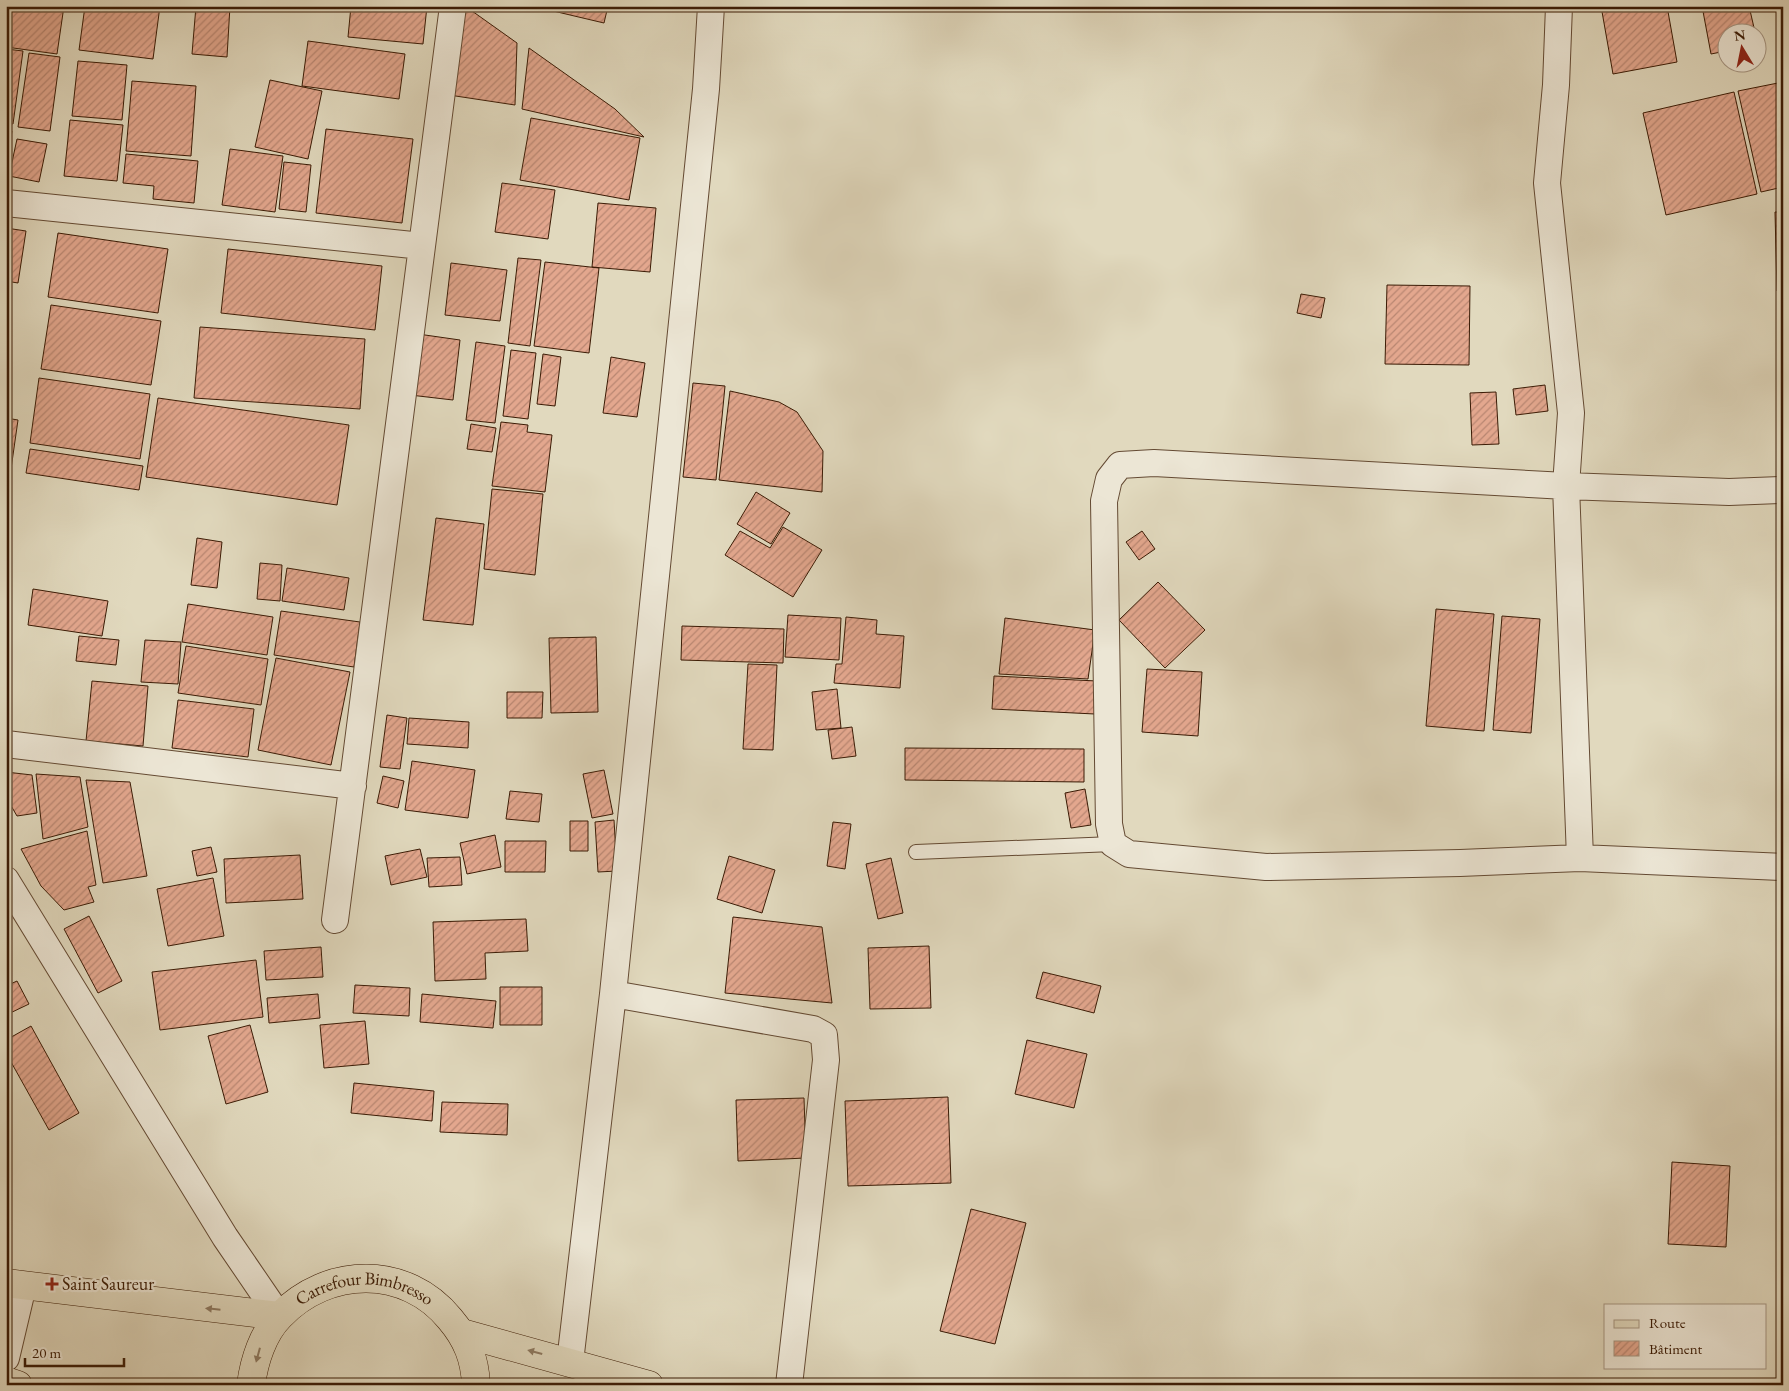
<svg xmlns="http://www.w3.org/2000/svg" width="1789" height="1391" font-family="'EB Garamond',serif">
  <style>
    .building { fill: url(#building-hatch); stroke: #3b1b05 }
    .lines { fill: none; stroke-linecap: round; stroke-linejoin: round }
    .service-casing { stroke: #644a33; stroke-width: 16 }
    .minor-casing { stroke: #644a33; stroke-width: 28 }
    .primary-casing { stroke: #3b1b05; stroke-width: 29 }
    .service { stroke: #ece6d5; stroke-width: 14 }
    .minor { stroke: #ece6d5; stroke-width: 26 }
    .primary { stroke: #e1d9be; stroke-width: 28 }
    .oneway { fill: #8e7a62 }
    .poi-dot { fill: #8f2418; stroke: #ece6d5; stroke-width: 2 }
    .labels { text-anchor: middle; stroke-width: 4.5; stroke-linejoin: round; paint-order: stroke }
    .poi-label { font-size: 18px; fill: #3b1b05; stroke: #ece6d5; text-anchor: start }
    .street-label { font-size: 18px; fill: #3b1b05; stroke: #ece6d5 }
  </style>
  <defs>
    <pattern id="building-hatch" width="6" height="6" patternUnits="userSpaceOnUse" patternTransform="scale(1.25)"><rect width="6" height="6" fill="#e3a78e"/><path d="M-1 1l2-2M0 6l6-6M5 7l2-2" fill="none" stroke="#b98772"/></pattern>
  </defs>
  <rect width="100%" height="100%" fill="#e1d9be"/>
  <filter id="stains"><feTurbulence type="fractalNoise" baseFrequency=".004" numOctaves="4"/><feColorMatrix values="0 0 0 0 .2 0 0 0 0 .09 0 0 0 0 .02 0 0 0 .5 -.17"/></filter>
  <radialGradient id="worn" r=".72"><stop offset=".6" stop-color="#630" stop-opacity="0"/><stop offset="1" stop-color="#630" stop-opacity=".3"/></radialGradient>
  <path class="building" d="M6,6H64L57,54L6,47Z
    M85,6H160L153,59L79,50Z
    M196,6H230L227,57L192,54Z
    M351,6H427L423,44L348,37Z
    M465,6L517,43L515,105L449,95Z
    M532,6H608L604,23Z
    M1601,6H1667L1677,62L1613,74Z
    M1702,6H1749L1755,32H1726V51L1711,54Z
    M308,41L405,54L399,99L302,86Z
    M529,48L615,109L644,137L522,109Z
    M6,49L23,51L13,124L6,123Z
    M29,53L60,57L50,131L18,127Z
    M78,61L127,65L122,120L72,116Z
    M270,80L322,91L308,159L255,147Z
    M132,81L196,86L191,156L126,151Z
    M1783,82V187L1761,192L1738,91Z
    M1734,92L1757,194L1666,215L1643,113Z
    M531,118L640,138L629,200L520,180Z
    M70,120L123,125L117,181L64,176Z
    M326,129L413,139L402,223L316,213Z
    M6,130L12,131L6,170Z
    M17,139L47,144L39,182L9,176Z
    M230,149L283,156L275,212L222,205Z
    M126,154L198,161L194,203L153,199L154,186L123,183Z
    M284,162L311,165L306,212L279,209Z
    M502,183L555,190L548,239L495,232Z
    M598,203L656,208L650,272L592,267Z
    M1775,212H1783V291H1777Z
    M6,228L26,231L18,283L6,281Z
    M58,233L168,249L158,313L48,297Z
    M228,249L382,266L375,330L221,313Z
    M518,258L541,260L530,346L508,343Z
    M545,262L599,268L589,353L534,346Z
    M451,263L507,270L500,321L445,315Z
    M1387,285L1470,286L1469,365L1385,364Z
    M1301,294L1325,298L1321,318L1297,313Z
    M51,305L161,321L151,385L41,369Z
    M200,327L365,339L360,409L194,398Z
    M418,334L460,340L453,400L410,395Z
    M476,342L505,346L495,423L466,420Z
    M511,350L536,353L528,419L503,416Z
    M543,354L561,357L555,406L537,404Z
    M611,357L645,363L637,417L603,413Z
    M39,378L150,394L140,459L30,443Z
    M693,383L725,386L716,480L683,477Z
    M1545,385L1548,411L1516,415L1513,389Z
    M730,391L779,402L797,412L823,451L822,492L719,480Z
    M1496,392L1499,444L1472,445L1470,393Z
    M158,398L349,425L337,505L146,477Z
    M6,418L18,420L10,476L6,475Z
    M501,422L528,425L527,432L552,435L545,492L492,486Z
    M471,424L496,428L492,452L467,449Z
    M30,449L143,466L139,490L26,473Z
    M492,489L543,494L535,575L484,569Z
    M756,492L790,513L771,544L737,524Z
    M436,518L484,524L473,625L423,620Z
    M783,527L822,550L793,597L725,555L740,531L770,548Z
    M1142,531L1155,549L1139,560L1126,542Z
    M197,538L222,542L217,588L191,585Z
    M260,563L282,565L280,601L257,599Z
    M287,568L349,578L344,610L282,601Z
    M1158,582L1205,630L1165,668L1119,620Z
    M33,589L108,601L102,636L28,625Z
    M188,604L273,617L267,655L182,642Z
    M1436,609L1494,614L1484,731L1426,726Z
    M281,611L360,622L354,667L274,655Z
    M788,615L841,618L839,660L785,657Z
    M1502,616L1540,619L1531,733L1493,730Z
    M846,617L877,620L876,634L904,636L900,688L834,683L836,664H842Z
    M1005,618L1095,630L1088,679L999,674Z
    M682,626L784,629L783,663L681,660Z
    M79,636L119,640L116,665L76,661Z
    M596,637L598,712L551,713L549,638Z
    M145,640L181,642L178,684L141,682Z
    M186,646L268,659L261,705L178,693Z
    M276,658L350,672L331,765L258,750Z
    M748,664L777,665L773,750L743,749Z
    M1147,669L1202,672L1198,736L1142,732Z
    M994,676L1097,681L1095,714L992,709Z
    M92,681L148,686L143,746L86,741Z
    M837,689L841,728L816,730L812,692Z
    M507,692H543L542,718H507Z
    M178,700L254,709L248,757L172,748Z
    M387,715L407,718L400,769L380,767Z
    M409,718L469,722L468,748L407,744Z
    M852,727L856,756L832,759L828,730Z
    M905,748L1084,749V782L905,780Z
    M412,761L475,770L468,818L405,810Z
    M604,770L613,814L592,818L583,774Z
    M6,772L32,775L37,813L17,816L6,797Z
    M36,774L80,777L88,827L43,839Z
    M383,776L404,781L398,808L377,803Z
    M86,780L130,782L147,876L103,883Z
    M1085,789L1091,825L1071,828L1065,793Z
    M510,791L542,794L539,822L506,819Z
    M614,820L617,871L598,872L595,822Z
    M570,821H588V851H570Z
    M833,822L851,824L845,869L827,866Z
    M87,831L96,885L88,887L94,902L64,910L41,886L21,849Z
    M495,835L501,867L467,874L460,843Z
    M505,841H546L545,872H505Z
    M211,847L217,872L197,876L192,851Z
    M420,849L427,877L391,885L385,856Z
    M300,855L303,899L226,903L224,859Z
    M729,856L775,870L762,913L717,899Z
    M460,857L462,885L429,887L427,858Z
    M891,858L903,913L878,919L866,864Z
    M213,878L224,936L168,946L157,889Z
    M89,916L122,981L98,993L64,929Z
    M733,917L822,927L832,1003L725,993Z
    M526,919L528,951L485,953L486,979L435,981L433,922Z
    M929,946L931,1008L870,1009L868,948Z
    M321,947L323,977L266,980L264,951Z
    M256,960L263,1017L160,1030L152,972Z
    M1043,972L1101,986L1094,1013L1036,998Z
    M17,981L29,1004L6,1015V986Z
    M355,985L410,988L409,1016L353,1013Z
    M500,987H542V1025H500Z
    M318,994L320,1018L269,1023L267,998Z
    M422,994L496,1001L493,1028L420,1022Z
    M365,1021L369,1064L324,1068L320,1025Z
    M250,1025L268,1092L226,1104L208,1036Z
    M31,1026L79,1113L49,1130L6,1053V1040Z
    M1027,1040L1087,1054L1074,1108L1015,1094Z
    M354,1083L434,1091L432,1121L351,1113Z
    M948,1097L951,1183L848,1186L845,1101Z
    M804,1098L806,1158L738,1161L736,1100Z
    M442,1102L508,1104L507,1135L440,1132Z
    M1672,1162L1730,1166L1726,1247L1668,1244Z
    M971,1209L1026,1223L995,1344L940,1331Z"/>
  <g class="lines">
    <defs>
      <path id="service" d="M916,852L1113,844"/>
      <path id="minor" d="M1559,6L1556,85L1547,183L1571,413L1566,486L1580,858
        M6,203L422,246
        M1783,490L1729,492L1566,486L1154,463L1120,465L1109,479L1104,501L1109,824L1113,844L1129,854L1266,867L1460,863L1580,858L1783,867
        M6,744L353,786
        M6,880L225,1237L279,1316
        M335,920L453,6
        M613,994L813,1029L824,1035L826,1060L789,1385
        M6,1358L23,1286
        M570,1362L613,994L706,89L711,6"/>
      <g id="primary">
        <path d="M6,1283L279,1316"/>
        <path d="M462,1333L649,1385"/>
        <path d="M6,1381L18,1385"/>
        <path id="s1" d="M251,1385C254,1361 263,1333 280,1316C328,1266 406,1265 450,1319C467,1339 475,1359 476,1385"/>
      </g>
    </defs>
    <use href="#service" class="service-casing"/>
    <use href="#minor" class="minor-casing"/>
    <use href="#primary" class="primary-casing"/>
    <use href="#service" class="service"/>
    <use href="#minor" class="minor"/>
    <use href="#primary" class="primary"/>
  </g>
  <defs><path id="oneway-solid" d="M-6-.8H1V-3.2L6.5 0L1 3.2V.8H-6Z" transform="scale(1.25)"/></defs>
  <g class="oneway">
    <use href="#oneway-solid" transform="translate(213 1309) rotate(-174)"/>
    <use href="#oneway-solid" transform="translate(535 1352) rotate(-165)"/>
    <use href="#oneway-solid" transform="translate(258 1355) rotate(105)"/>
  </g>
  <path class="poi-dot" d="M49.5 1276.5h5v5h5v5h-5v5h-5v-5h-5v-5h5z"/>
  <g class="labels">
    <g class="poi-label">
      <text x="62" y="1290">Saint Saureur</text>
    </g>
    <g class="street-label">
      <text dy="6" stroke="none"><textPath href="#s1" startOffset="171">Carrefour Bimbresso</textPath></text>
    </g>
  </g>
  <rect width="1789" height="1391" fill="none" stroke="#e1d9be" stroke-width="25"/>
  <rect x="8" y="8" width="1774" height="1376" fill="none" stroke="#3b1b05" stroke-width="2.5"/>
  <rect x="12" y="12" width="1764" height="1366" fill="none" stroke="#3b1b05"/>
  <rect x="1604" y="1304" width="162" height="65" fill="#ece6d5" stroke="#a59582"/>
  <rect x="1614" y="1320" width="25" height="8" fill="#e1d9be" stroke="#a59582"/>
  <text x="1649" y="1328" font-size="15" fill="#3b1b05">Route</text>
  <rect x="1614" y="1341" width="25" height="15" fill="url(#building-hatch)" stroke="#a59582"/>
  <text x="1649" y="1354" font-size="15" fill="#3b1b05">Bâtiment</text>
  <g transform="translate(1742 48) rotate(350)"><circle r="24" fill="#ece6d5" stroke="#a59582"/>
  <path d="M0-4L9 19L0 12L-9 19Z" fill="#8f2418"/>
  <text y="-8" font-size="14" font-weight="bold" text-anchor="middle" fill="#3b1b05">N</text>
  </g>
  <path d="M25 1358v8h99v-8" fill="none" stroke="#3b1b05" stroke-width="2.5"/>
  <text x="32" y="1358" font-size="15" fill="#3b1b05" stroke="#ece6d5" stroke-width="4" paint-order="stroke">20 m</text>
  <rect width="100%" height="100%" filter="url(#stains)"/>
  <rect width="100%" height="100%" fill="url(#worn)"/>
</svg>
